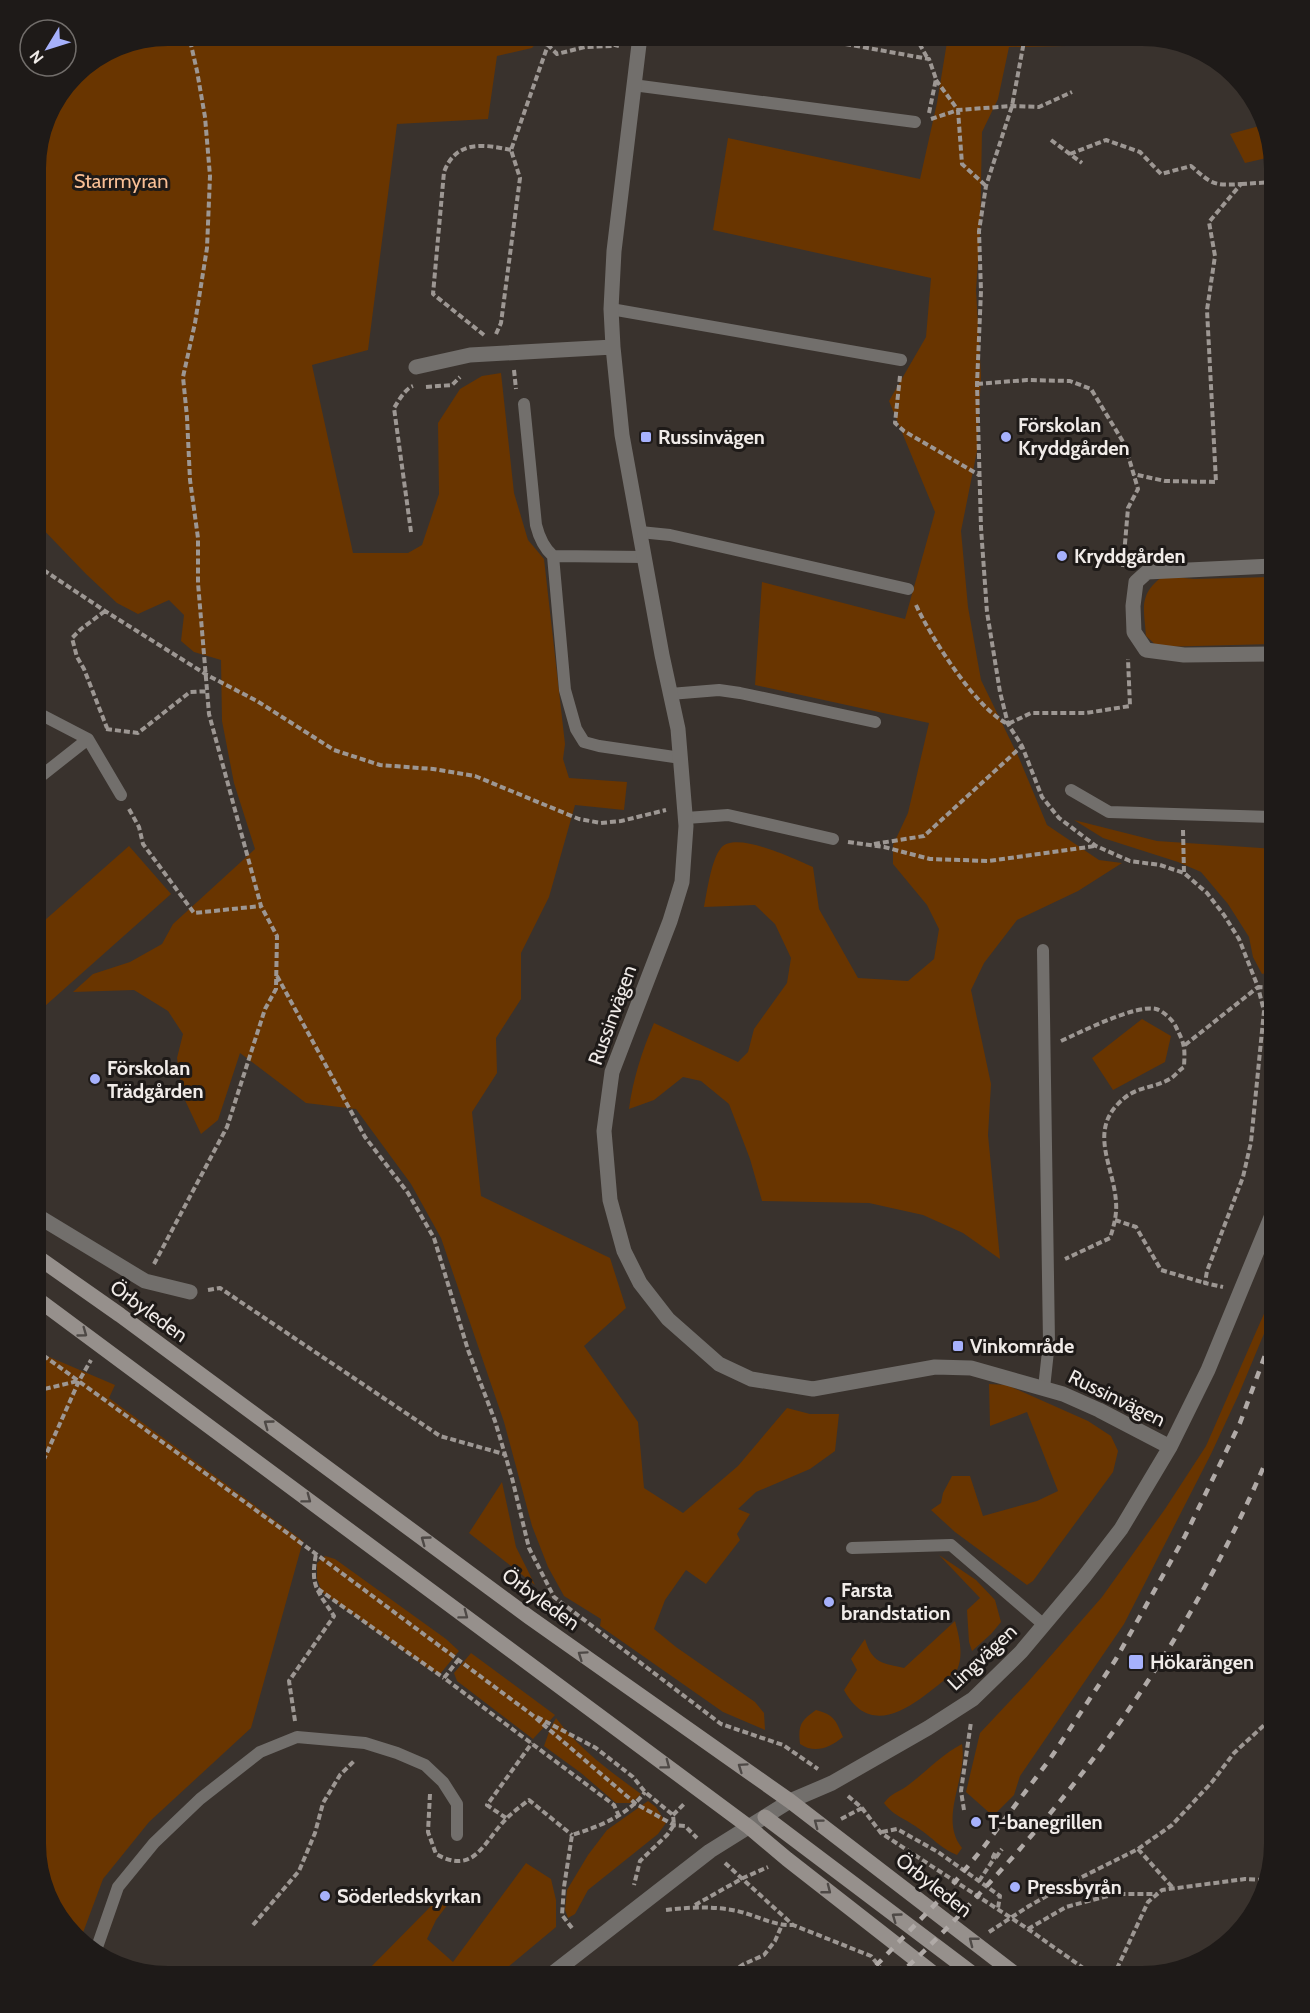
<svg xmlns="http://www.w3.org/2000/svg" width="1310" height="2013" font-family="Cabin,sans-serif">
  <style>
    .green { fill: #693500 }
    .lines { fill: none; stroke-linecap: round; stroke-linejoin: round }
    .path { stroke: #9d9793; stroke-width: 4; stroke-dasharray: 6 3; stroke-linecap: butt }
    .service { stroke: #726f6c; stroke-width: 12 }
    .minor { stroke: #726f6c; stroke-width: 15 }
    .secondary { stroke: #96908c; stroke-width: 15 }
    .rail { stroke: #b0aaa7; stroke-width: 4.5; stroke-dasharray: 8 8; stroke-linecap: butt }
    .oneway { stroke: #4e4946 }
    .poi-dot { fill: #a6b1fc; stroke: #1e1a18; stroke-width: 2 }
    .labels { text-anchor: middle; stroke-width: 6; stroke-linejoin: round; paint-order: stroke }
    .park-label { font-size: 20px; fill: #f9bf95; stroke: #1e1a18 }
    .poi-label { font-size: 20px; font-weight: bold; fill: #f0ebe8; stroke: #1e1a18; text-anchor: start }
    .street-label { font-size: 20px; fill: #f0ebe8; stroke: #1e1a18 }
  </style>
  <rect width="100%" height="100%" fill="#39322d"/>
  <path class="green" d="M168,36H542L532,48L497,56L488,119L397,124L368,350L312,365L353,553H408L422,545L439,494L438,423L460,389L482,376L501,373L514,493L528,540L544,559L565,744L563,759L569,778L627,782L624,810L575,805L549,897L521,953V999L496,1038L497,1073L472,1112L481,1196L610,1258L626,1308L584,1346L638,1422L644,1488L683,1513L738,1466L787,1408L810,1414H839L835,1451L810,1469L756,1492L738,1509L750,1514L737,1534L740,1540L706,1584L686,1570L665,1600L654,1629L676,1647L755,1702L764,1713L765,1730L723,1712L600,1626L601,1619L564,1596L548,1567L532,1526L504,1422L441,1238L411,1184L356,1109L306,1103L240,1053L218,1120L201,1134L183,1096L177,1058L183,1034L168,1011L134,990L73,992L93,974L130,962L162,944L173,924L255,849L234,783L222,721L221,660L194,652L181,641L184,615L169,600L138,614L117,603L86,574L36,522V160L46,117L75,74L118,46Z
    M948,36H1068L1066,46L1009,47L998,99L982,132L980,234L976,290L981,376L977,451L961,531L968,607L981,680L1019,758L1047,825L1099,860L1122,863L1078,891L1017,920L984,963L971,990L991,1084L988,1135L1000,1259L963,1233L923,1215L869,1203L762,1201L750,1159L729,1104L701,1081L683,1077L654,1100L629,1109C633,1079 642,1051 654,1023L738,1062L748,1052L754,1029L787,983L791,958L775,924L755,905L704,907C707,892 711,860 721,848C736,830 796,860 813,867L819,909L858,978L908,981L934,959L939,929L927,905L893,864V845L908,813L929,723L755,685L762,582L905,619L935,512L889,401L926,337L931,278L713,230L728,138L920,179L937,103Z
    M1263,125L1271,157L1245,163L1230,134Z
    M1163,576L1194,579L1274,577V644L1158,647L1146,636C1144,608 1138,595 1163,576Z
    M1074,820L1157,841L1274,849V971L1262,974L1253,957L1249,937L1228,904L1201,872L1178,862L1103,838Z
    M129,846L171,894L36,1014V928Z
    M1142,1019L1171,1036L1165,1062L1113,1090L1092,1058Z
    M1274,1291L1273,1312L1238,1396L1211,1454L1124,1624L1020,1776L1014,1795L993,1816L966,1792L980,1733L1027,1683L1102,1597L1165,1509L1206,1446Z
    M36,1349L40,1353L115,1385L109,1398L303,1541L251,1728L149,1822L103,1879L81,1938L54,1911L36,1845Z
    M989,1384L1007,1385L1088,1421L1111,1436L1118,1451L1113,1472L1057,1548L1033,1581L1027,1585L955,1532L931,1510L941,1503L943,1493L952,1476H970L983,1516L1037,1501L1058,1491L1027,1412L990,1426Z
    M502,1482L516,1547L535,1585L469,1533Z
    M939,1555L976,1580L995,1600L1001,1622L991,1634L972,1651L969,1642L967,1610L980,1598Z
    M325,1556L335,1559L446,1639L459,1651L440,1674L429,1669L322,1592L317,1579V1563Z
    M955,1621C959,1636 964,1655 957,1670C924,1695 875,1747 844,1690L857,1670L851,1659L865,1639C872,1663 882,1663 904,1668Z
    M471,1653L555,1715L533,1739L457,1681L454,1673Z
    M816,1710C835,1715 836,1721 843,1737C829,1748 815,1754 800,1744C798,1726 800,1721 816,1710Z
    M556,1718C580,1750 610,1771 641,1794L631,1803H616L581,1773L544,1746L550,1729Z
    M962,1744C968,1778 938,1818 962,1848L957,1855C940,1848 933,1838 918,1828C903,1817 896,1818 884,1803C892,1792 898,1793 907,1786C926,1772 941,1755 962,1744Z
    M648,1801L656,1807L666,1823L658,1834L588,1890L575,1914L568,1918L565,1910L567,1890L588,1855L607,1830Z
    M526,1863L551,1879L556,1900V1927L496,1977H361L438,1899L448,1904L436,1920L427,1939L453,1962Z"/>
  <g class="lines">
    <path class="path" d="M552,36L548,45L557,54L585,47L613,46
      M579,36L619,46
      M608,36L617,43
      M801,36L929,59L936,79L929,113
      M915,36L928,59
      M1025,36L1012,106L986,186L979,231L981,291L977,384L981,528L987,612L1000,692L1008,724L1022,746L1042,797L1059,818L1096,846L1130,861L1160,865L1184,873L1207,893L1224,915L1239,939L1258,987L1274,988
      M838,44L853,36
      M74,76L78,73
      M936,80L958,110L962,164L986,186
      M931,119L958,110L1012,106L1039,107L1072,92
      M1051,140L1082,163
      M1070,154L1106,140L1140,152L1161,174L1191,166C1212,184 1213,186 1241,184L1209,222L1215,256L1207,310L1216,482L1165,481L1133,474
      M1241,184L1274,182
      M496,334L501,323L520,178L511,150L548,45
      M484,335L433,294L444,172C456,140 483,144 511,150
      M514,370L516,389
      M900,376L895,423L904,431L979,475
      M977,384L1027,380L1070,381L1091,389L1125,445L1138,489L1128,508L1123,567
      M426,387L452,385L460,377
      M411,532L394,408C399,400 405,389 413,386
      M36,565L105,611L207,675L257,701L334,750L380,765L433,769L475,776L579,819L601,823L621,821L666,810
      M916,605C930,636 977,710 1008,724L1031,713H1086L1130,706L1128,659
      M105,611L81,629L72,638L77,657L84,669L107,728
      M106,729L138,733L190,692L208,691
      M129,809L139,827L143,844L194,913L261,906
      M1183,830L1184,873
      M848,842L884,847L930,859L989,861L1095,846
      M874,844L924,836L1022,746
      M277,976L365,1137L408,1193L434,1238L468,1350L495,1421L512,1478L529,1548L554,1597L721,1724L783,1745L818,1769
      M1061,1041C1081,1032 1136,1004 1156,1009C1163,1011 1173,1020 1176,1027C1185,1045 1185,1047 1184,1067C1179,1070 1175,1076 1170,1079C1150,1090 1135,1085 1117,1105C1090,1134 1114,1168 1116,1202C1117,1214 1114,1226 1110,1238L1065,1259
      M1185,1045L1258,987L1264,1011L1251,1142L1243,1177L1207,1271L1205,1283L1223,1287
      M1115,1220L1136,1227L1161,1270L1205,1283
      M154,1264L227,1127L265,1009L276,989L277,936L261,906L209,714L198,583V538L190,480L187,417L183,377L195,323L207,248L210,176L205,117L197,71L189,36
      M208,1290L220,1288L440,1436L504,1454
      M36,1350L316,1554L531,1714L636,1804L674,1825L685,1826L697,1838
      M36,1391L78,1381
      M36,1477L79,1381L91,1360
      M318,1589L444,1678
      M459,1659L444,1678L614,1805L619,1816
      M537,1717L596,1748L633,1777L645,1792L673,1815L674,1825L667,1835L640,1861L634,1885
      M295,1721L289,1681L334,1616C317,1590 310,1586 316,1554
      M430,1794L428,1832L436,1854C475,1876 483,1842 507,1818C513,1812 521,1806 529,1800L572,1835
      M848,1796L862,1808L881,1833L1028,1929L1096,1977
      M964,1810L961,1791L971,1722
      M673,1815L685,1803
      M506,1818L487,1805L532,1743
      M841,1819L862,1808
      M882,1832L897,1829L938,1852L1000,1896L998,1908
      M1138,1849L1173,1888
      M995,1853L993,1857L995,1859L1002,1849
      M725,1863L793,1925L871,1956L888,1977
      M979,1881L995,1857
      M695,1905L743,1878L768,1867
      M666,1910C689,1907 714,1906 737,1911C756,1915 773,1926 793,1925
      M253,1925L299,1871L315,1833L323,1803L340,1775L355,1760
      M572,1928L562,1915L564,1887L572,1835C600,1826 627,1816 645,1792
      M1028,1929L1066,1907L1115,1894H1157
      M989,1932L1029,1906L1064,1886L1138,1849L1172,1825L1212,1782L1234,1753L1274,1716
      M724,1977L744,1964L764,1955L775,1941L782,1925
      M1113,1977L1148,1902L1162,1890L1245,1879L1265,1880"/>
    <path class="service" d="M633,85L915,122
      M611,309L901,360
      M524,404L536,525C539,537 544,548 553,556L645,557
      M640,532L670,535L908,589
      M553,556L565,690L576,729L584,742L599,746L681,758
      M670,694L719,690L740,693L875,722
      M36,712L88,739L121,795
      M36,780L88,739
      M1071,790L1109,812L1274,817
      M686,818L728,815L833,839
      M1043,950L1049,1342L1044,1388
      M852,1548L951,1545L1044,1625
      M95,1953L118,1887L154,1843L200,1799L260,1752L297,1737L365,1743L397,1753L425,1765L443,1782L457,1804V1835"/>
    <path class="minor" d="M640,36L614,251L611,309L613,347L622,435L662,655L678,729L686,826L682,882L670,921L612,1072L604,1131L610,1200L624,1251L640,1283L668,1319L719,1364L751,1379L813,1389L935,1367L971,1368L1063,1394L1099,1410L1170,1447
      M416,367L470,355L613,347
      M1274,654L1184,655L1146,650L1134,632L1133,606L1136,582L1147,572L1274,566
      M36,1215L145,1281L190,1292
      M548,1977L710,1851L790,1801L832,1783L928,1728L973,1699L1021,1652L1084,1577L1121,1529L1170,1447L1208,1370L1274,1210"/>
    <path class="secondary" d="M36,1256L120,1315L529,1617L790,1801L1019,1977
      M36,1298L749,1827L787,1859L938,1977
      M765,1817L977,1977"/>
    <path class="rail" d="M865,1977L944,1895L983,1848L1050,1759L1116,1659L1185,1536L1240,1423L1274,1331
      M896,1977C930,1947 962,1913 992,1880C1111,1751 1208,1604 1274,1442"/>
  </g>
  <defs><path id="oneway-chevron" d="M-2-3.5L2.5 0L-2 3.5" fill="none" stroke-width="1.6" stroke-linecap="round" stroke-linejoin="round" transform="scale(1.5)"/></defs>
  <g class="oneway">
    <use href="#oneway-chevron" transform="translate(83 1333) rotate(36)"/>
    <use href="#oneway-chevron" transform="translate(268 1424) rotate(-144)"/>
    <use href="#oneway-chevron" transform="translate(307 1499) rotate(37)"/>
    <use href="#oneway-chevron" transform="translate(425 1540) rotate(-144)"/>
    <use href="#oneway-chevron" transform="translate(464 1615) rotate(37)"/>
    <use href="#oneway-chevron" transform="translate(582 1655) rotate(-145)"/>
    <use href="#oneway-chevron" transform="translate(666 1765) rotate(37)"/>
    <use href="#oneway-chevron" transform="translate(742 1767) rotate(-145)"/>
    <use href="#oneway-chevron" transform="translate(818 1823) rotate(-143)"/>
    <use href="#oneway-chevron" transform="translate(827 1890) rotate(38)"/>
    <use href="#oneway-chevron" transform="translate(896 1917) rotate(-144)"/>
    <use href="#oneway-chevron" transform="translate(973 1941) rotate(-142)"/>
  </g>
  <g class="poi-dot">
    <rect x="640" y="431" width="12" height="12" rx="3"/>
    <circle cx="1006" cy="437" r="6"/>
    <circle cx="1062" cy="556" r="6"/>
    <circle cx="95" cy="1079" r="6"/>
    <rect x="952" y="1340" width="12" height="12" rx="3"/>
    <circle cx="829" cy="1602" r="6"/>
    <rect x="1128" y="1654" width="16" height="16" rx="3"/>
    <circle cx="976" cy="1822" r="6"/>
    <circle cx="1015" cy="1887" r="6"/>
    <circle cx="325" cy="1896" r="6"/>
  </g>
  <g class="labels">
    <g class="park-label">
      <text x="121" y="188">Starrmyran</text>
    </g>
    <g class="poi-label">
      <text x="1018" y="432">Förskolan<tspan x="1018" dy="23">Kryddgården</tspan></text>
      <text x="658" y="444">Russinvägen</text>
      <text x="1074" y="563">Kryddgården</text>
      <text x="107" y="1075">Förskolan<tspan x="107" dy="23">Trädgården</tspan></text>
      <text x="970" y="1353">Vinkområde</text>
      <text x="841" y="1597">Farsta<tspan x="841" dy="23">brandstation</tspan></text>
      <text x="1150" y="1669">Hökarängen</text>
      <text x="988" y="1829">T-banegrillen</text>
      <text x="1027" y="1894">Pressbyrån</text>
      <text x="337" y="1903">Söderledskyrkan</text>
    </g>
    <g class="street-label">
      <text transform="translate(612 1015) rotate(-70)" y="7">Russinvägen</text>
      <text transform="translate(149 1311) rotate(36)" y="7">Örbyleden</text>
      <text transform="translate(1117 1398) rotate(26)" y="7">Russinvägen</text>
      <text transform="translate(541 1599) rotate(36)" y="7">Örbyleden</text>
      <text transform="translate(982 1657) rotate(-43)" y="7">Lingvägen</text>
      <text transform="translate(934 1885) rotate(38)" y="7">Örbyleden</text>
    </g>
  </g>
  <path d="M0 0H1310V2013H0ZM168 46H1142A122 122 0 0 1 1264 168V1844A122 122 0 0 1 1142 1966H168A122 122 0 0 1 46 1844V168A122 122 0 0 1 168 46Z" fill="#1e1a18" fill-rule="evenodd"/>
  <g transform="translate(48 48) rotate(232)"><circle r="28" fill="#1e1a18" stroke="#726e6b" stroke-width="1.5"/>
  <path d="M0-4.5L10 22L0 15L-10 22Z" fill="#a6b1fc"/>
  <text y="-9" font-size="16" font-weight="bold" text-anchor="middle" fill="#f0ebe8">N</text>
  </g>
</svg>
